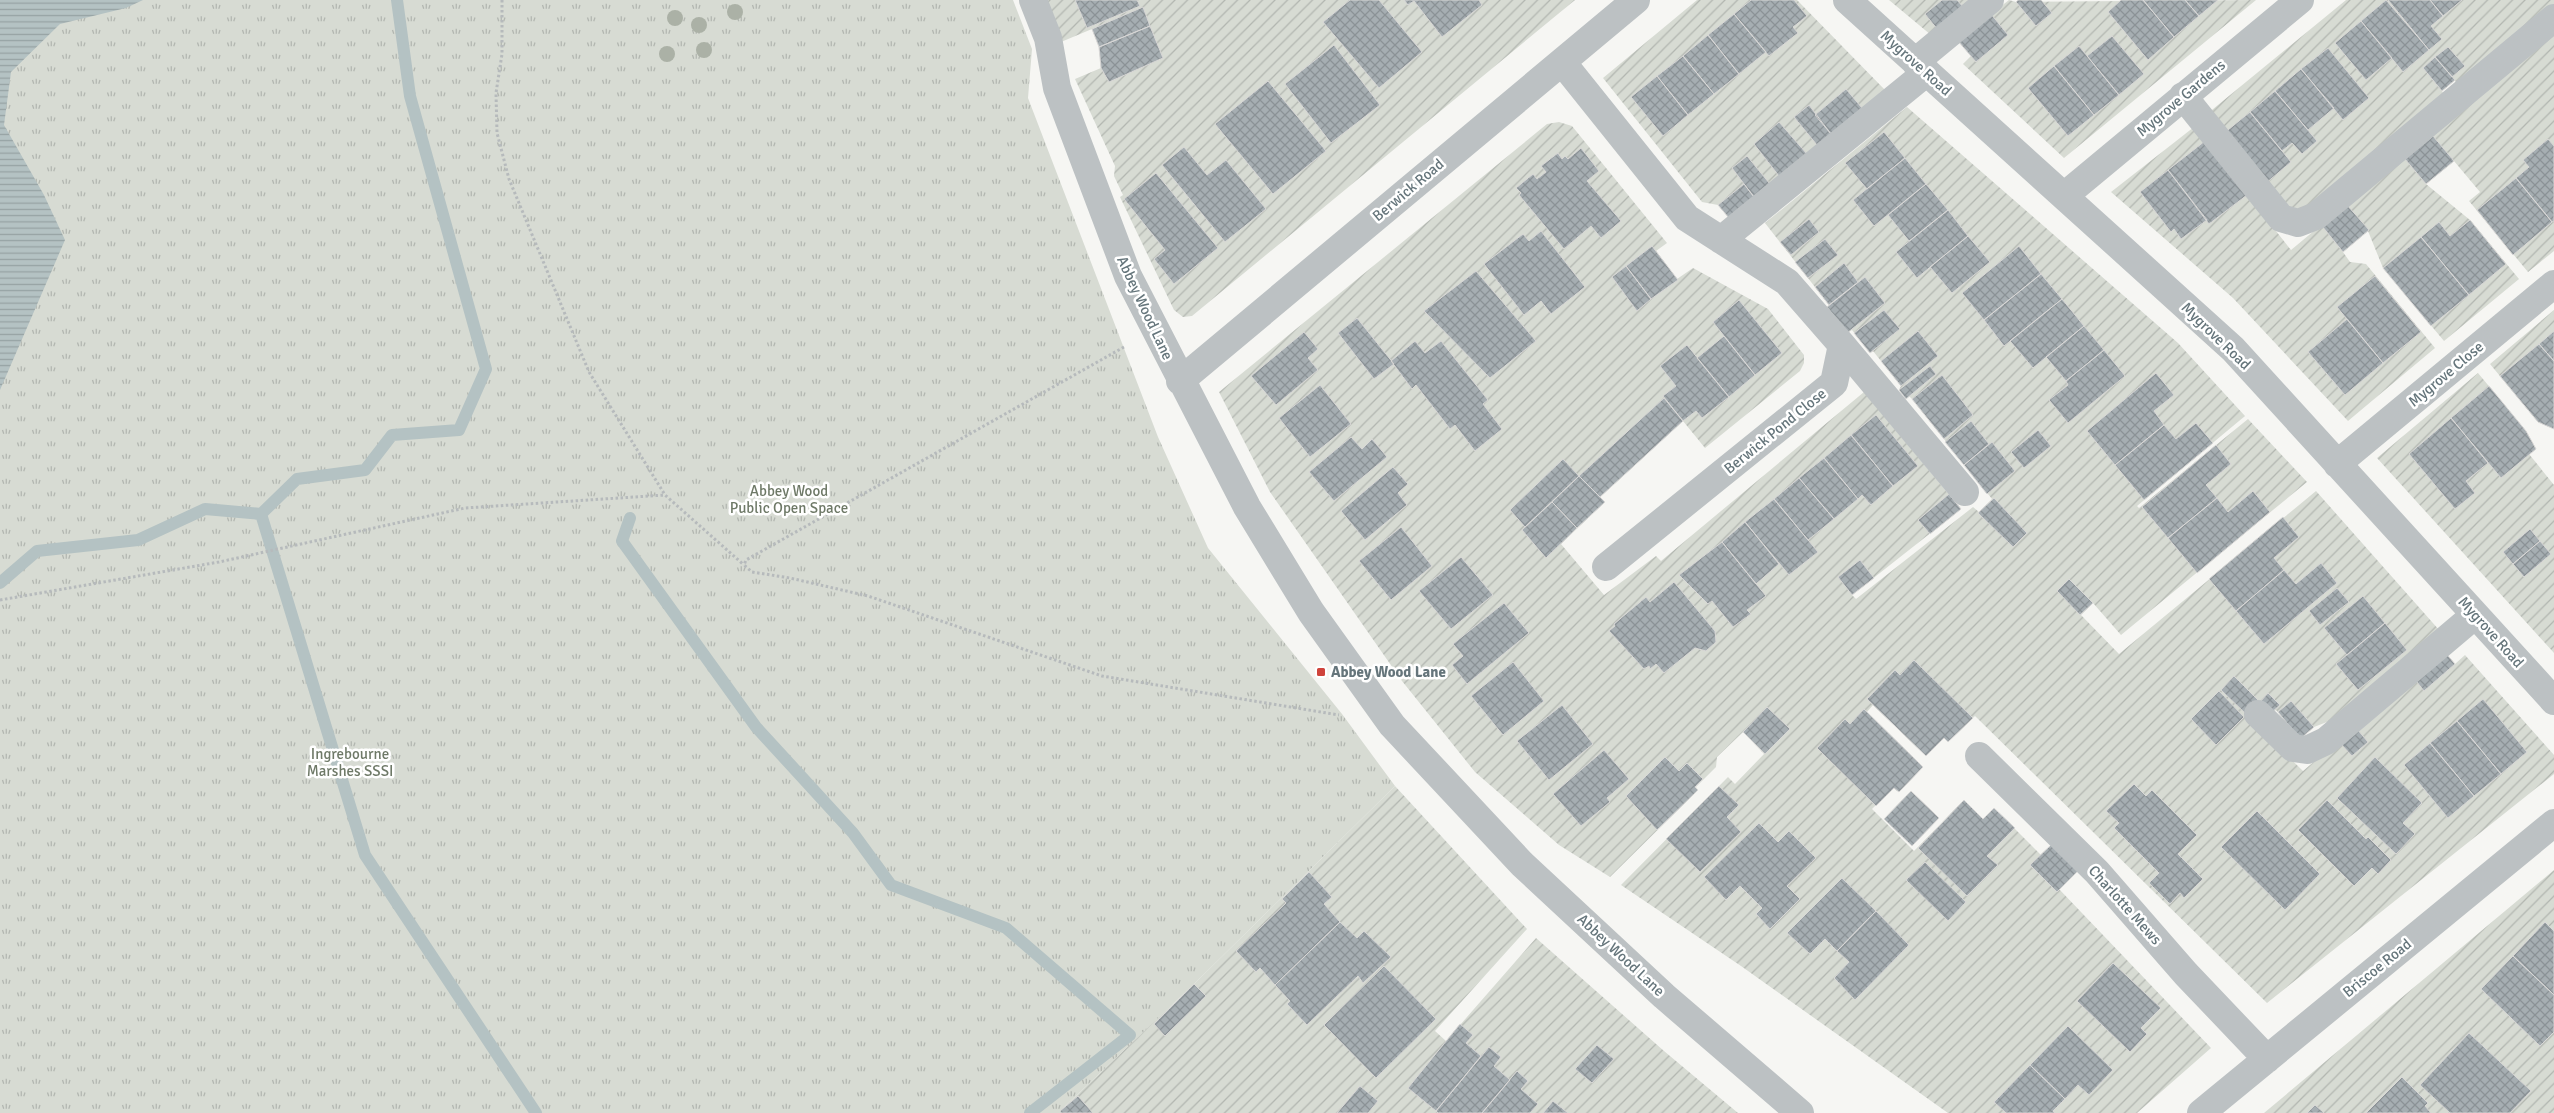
<svg xmlns="http://www.w3.org/2000/svg" width="2554" height="1113" font-family="Signika,sans-serif">
  <style>
    .park { fill: url(#park-tufts) }
    .garden { fill: url(#garden-furrows) }
    .water { fill: url(#water-rules) }
    .lines { fill: none; stroke-linecap: round; stroke-linejoin: round }
    .stream { stroke: #b4c2c3; stroke-width: 12 }
    .building { fill: url(#building-cross-hatch); stroke: #d8d7d6 }
    .path { stroke: #b6babc; stroke-width: 3; stroke-dasharray: 2.5 2.5; stroke-linecap: butt }
    .minor { stroke: #bcc1c3; stroke-width: 28 }
    .tree { fill: #abb1a6 }
    .poi-dot { fill: #cf433b; stroke: #fff; stroke-width: 2 }
    .labels { text-anchor: middle; stroke-width: 5; stroke-linejoin: round; paint-order: stroke }
    .street-label { font-size: 15px; fill: #65757b; stroke: #fff }
    .park-label { font-size: 15px; fill: #6e7967; stroke: #fff }
    .poi-label { font-size: 15px; font-weight: bold; fill: #65757b; stroke: #fff; text-anchor: start }
  </style>
  <defs>
    <pattern id="park-tufts" width="24" height="20" patternUnits="userSpaceOnUse" patternTransform="scale(1.25)"><rect width="24" height="20" fill="#d7dbd3"/><path d="M3 7l-1-3M5 7V3M7 7l1-3M15 17l-1-3M17 17v-4M19 17l1-3" fill="none" stroke="#b2b6b0"/></pattern>
    <pattern id="garden-furrows" width="10" height="10" patternUnits="userSpaceOnUse" patternTransform="scale(1.25)"><rect width="10" height="10" fill="#d7dbd3"/><path d="M-1 1l2-2M0 10L10 0M9 11l2-2" fill="none" stroke="#b2b6b0"/></pattern>
    <pattern id="water-rules" width="6" height="5" patternUnits="userSpaceOnUse" patternTransform="scale(1.25)"><rect width="6" height="5" fill="#b4c2c3"/><path d="M0 2.5h6" fill="none" stroke="#96a2a3"/></pattern>
    <pattern id="building-cross-hatch" width="8" height="8" patternUnits="userSpaceOnUse" patternTransform="scale(1.25)"><rect width="8" height="8" fill="#a6aeb2"/><path d="M0 0l8 8M0 8l8-8" fill="none" stroke="#8b9296"/></pattern>
  </defs>
  <rect width="100%" height="100%" fill="#f6f6f3"/>
  <path class="park" d="M0,0H1013L1032,49L1028,98L1158,437L1208,548L1342,714L1395,786L1194,984L1060,1111L1061,1113H0Z"/>
  <path class="garden" d="M1044,0H1575L1192,316L1183,317L1174,310L1120,197L1123,195L1114,176L1115,166L1075,79L1101,68L1099,47L1092,29L1061,42Z
    M1697,0H1797L1885,90L1729,218L1718,205L1702,202L1603,78Z
    M1889,0H1972L1931,35Z
    M2009,0L2016,2L2256,0L2064,158L1963,64L1971,56L1991,14Z
    M2346,0H2554V6L2459,85L2454,80L2442,91L2445,97L2306,212L2295,213L2207,114Z
    M2554,31V251L2528,272L2469,201L2480,192L2454,161L2426,184L2470,220L2519,279L2444,341L2383,268L2368,231L2343,252L2350,262L2366,264L2435,348L2348,421L2233,298L2111,192L2194,127L2291,250Z
    M1907,107L2178,343L2245,416L2137,506L2139,508L2248,419L2307,482L2121,635L2093,603L2081,615L2119,654L2316,491L2440,631L2345,715L2314,727L2300,739L2276,710L2271,713L2247,716L2303,771L2444,651L2455,664L2465,655L2554,755V774L2267,1003L1975,716L1948,742L1944,738L1926,756L1873,705L1867,712L1923,767L1899,792L1893,788L1872,809L1914,851L1964,800L1983,819L1994,808L2041,855L2059,889L2211,1048L2137,1113H1948L1741,966L1621,885L1728,777L1735,784L1764,754L1743,732L1717,757L1716,767L1696,787L1698,790L1610,877L1559,845L1475,772L1402,681L1270,492L1219,392L1547,124L1559,122L1572,126L1667,243L1656,251L1677,279L1693,268L1768,309L1804,355V363L1800,371L1705,448L1683,421L1600,497L1605,502L1561,544L1604,595L1656,556L1661,561L1864,392L1961,509L1852,595L1856,599L1973,507L1979,512L1992,499L1912,399L1909,396L1906,399L1899,390L1901,386L1873,351L1870,353L1852,330L1847,333L1829,305L1765,223Z
    M2554,310V429L2538,422L2490,364Z
    M2478,373L2526,431L2536,449L2529,454L2554,485V653L2377,458Z
    M1395,786L1527,929L1435,1031L1446,1041L1536,938L1664,1051L1738,1113H1061L1060,1111L1194,984Z
    M2554,870V1113H2264Z"/>
  <path class="water" d="M0,0H143L126,8L60,24L11,72L4,125L44,195L65,240L0,390Z"/>
  <g class="lines">
    <path class="stream" d="M261,514L365,855L536,1113
      M630,518L622,541L756,727L853,833L891,885L1006,928L1130,1035L1030,1113
      M0,583L37,551L138,540L205,509L261,514L297,479L365,470L392,435L459,430L486,369L410,96L397,0"/>
  </g>
  <path class="building" d="M1075,0H1137L1140,6L1087,28Z
    M1350,0H1379L1422,52L1379,88L1323,22Z
    M1404,0H1479L1482,5L1442,37L1414,1L1408,5Z
    M1751,0H1794L1807,16L1793,27L1798,33L1769,56L1734,14Z
    M1942,0H1957L1964,8L1938,30L1925,14Z
    M2018,0H2041L2052,13L2036,26L2016,2Z
    M2121,0H2143L2174,37L2148,60L2108,12Z
    M2143,0H2185L2199,16L2174,37Z
    M2185,0H2218L2199,16Z
    M2386,0L2429,50L2403,72L2361,21Z
    M2388,0H2430L2443,16L2431,26L2442,39L2429,50Z
    M2430,0H2462L2443,16Z
    M1143,7L1150,26L1099,47L1092,29Z
    M1734,14L1766,52L1739,74L1708,35Z
    M1991,14L2008,35L1976,62L1958,41Z
    M2361,21L2392,58L2366,80L2335,43Z
    M1150,26L1163,58L1109,82L1101,68L1099,47Z
    M1708,35L1739,74L1714,94L1683,56Z
    M2112,36L2144,74L2119,95L2087,56Z
    M1334,45L1380,105L1331,143L1285,84Z
    M2079,46L2119,95L2094,115L2054,66Z
    M2448,47L2465,66L2452,77L2435,57Z
    M2328,48L2369,98L2343,120L2301,69Z
    M1683,56L1714,94L1688,115L1657,76Z
    M2435,57L2455,80L2442,91L2423,68Z
    M2054,66L2094,115L2068,136L2028,88Z
    M2301,69L2334,108L2308,130L2275,91Z
    M1657,76L1688,115L1663,136L1631,97Z
    M1268,81L1326,151L1273,194L1215,124Z
    M1846,89L1862,108L1831,134L1815,115Z
    M2275,91L2317,141L2302,154L2292,143L2282,151L2250,112Z
    M1809,105L1831,134L1817,145L1794,117Z
    M2250,112L2291,162L2265,184L2223,134Z
    M1779,122L1807,154L1779,176L1754,144Z
    M1884,132L1905,158L1867,189L1845,163Z
    M2433,136L2454,161L2426,184L2405,159Z
    M2548,139L2554,146V221L2552,222L2516,178L2529,167L2523,160Z
    M2205,141L2247,195L2209,224L2168,170Z
    M1184,147L1207,175L1226,160L1266,209L1225,242L1162,165Z
    M1581,148L1599,171L1587,181L1621,221L1601,238L1591,226L1564,249L1519,195L1521,193L1516,188L1533,174L1537,179L1546,172L1541,166L1558,153L1562,159L1565,156L1568,159Z
    M1747,156L1770,184L1754,197L1732,168Z
    M1905,158L1926,184L1874,226L1853,200Z
    M2168,170L2207,220L2181,239L2174,229L2171,232L2140,192Z
    M1156,173L1218,248L1174,284L1154,259L1165,250L1124,199Z
    M2516,178L2552,222L2513,255L2477,210Z
    M1744,184L1754,197L1729,218L1718,205Z
    M1926,184L1948,210L1909,241L1888,215Z
    M2347,205L2369,230L2343,252L2322,226Z
    M1948,210L1968,236L1917,278L1896,252Z
    M1809,219L1819,232L1791,255L1780,242Z
    M2470,220L2506,264L2469,295L2421,237L2439,222L2450,236Z
    M1541,231L1585,287L1551,314L1541,301L1524,315L1484,264L1523,234L1529,241Z
    M1968,236L1990,262L1952,293L1930,267Z
    M2421,237L2469,295L2431,326L2383,268Z
    M1825,239L1838,255L1808,278L1795,262Z
    M1652,246L1678,280L1651,299L1626,266Z
    M2019,246L2041,274L1984,320L1962,293Z
    M1844,263L1858,282L1829,305L1815,287Z
    M1626,266L1651,299L1637,311L1612,277Z
    M1476,271L1536,341L1490,378L1424,311Z
    M2041,274L2062,299L2004,346L1984,320Z
    M2375,276L2421,332L2383,363L2337,307Z
    M1865,277L1885,303L1847,333L1827,307Z
    M2062,299L2084,326L2033,368L2010,341Z
    M1739,300L1782,353L1755,375L1713,322Z
    M1884,310L1900,329L1870,353L1854,333Z
    M1357,318L1394,364L1374,379L1338,333Z
    M2347,319L2383,363L2345,395L2308,352Z
    M2084,326L2104,350L2066,381L2046,357Z
    M1918,331L1938,356L1901,386L1881,361Z
    M2554,331V361L2539,344Z
    M1304,332L1318,349L1308,358L1318,370L1276,405L1251,376Z
    M1724,336L1755,375L1729,397L1697,358Z
    M1415,341L1425,353L1441,341L1488,400L1483,404L1502,429L1475,451L1455,425L1450,429L1416,385L1412,389L1391,361Z
    M2539,344L2554,361V429L2538,422L2500,376Z
    M1687,345L1729,397L1702,418L1696,411L1683,421L1663,396L1676,386L1660,366Z
    M2104,350L2125,376L2068,423L2049,400L2068,385L2066,381Z
    M1930,366L1936,374L1906,399L1899,390Z
    M2156,373L2174,395L2154,411L2164,425L2115,465L2087,431Z
    M1942,375L1973,415L1944,439L1912,399Z
    M1320,385L1351,424L1310,457L1279,418Z
    M2489,386L2526,431L2536,449L2501,478L2451,418Z
    M1664,398L1683,421L1600,497L1579,476Z
    M1876,415L1918,466L1893,486L1851,435Z
    M2451,418L2488,463L2466,481L2475,493L2455,509L2409,454Z
    M1971,421L1989,444L1964,465L1945,442Z
    M2196,423L2213,443L2144,500L2115,465L2164,425L2176,439Z
    M2038,430L2051,446L2024,468L2011,452Z
    M1851,435L1893,486L1871,505L1862,495L1858,499L1824,458Z
    M1351,437L1362,449L1372,439L1387,457L1334,501L1309,472Z
    M1992,442L2015,471L1987,494L1964,465Z
    M2216,445L2231,464L2206,485L2217,498L2168,538L2142,507Z
    M1824,458L1858,499L1834,519L1799,478Z
    M1563,459L1579,476L1525,527L1510,510Z
    M1393,467L1408,484L1398,493L1407,505L1365,540L1341,511Z
    M1579,476L1605,502L1577,528L1552,502Z
    M1799,478L1834,519L1808,540L1774,499Z
    M2253,491L2270,512L2197,573L2168,538L2217,498L2228,512Z
    M1949,494L1961,509L1930,534L1918,520Z
    M1994,498L2027,533L2013,547L1978,513Z
    M1774,499L1818,552L1789,575L1745,522Z
    M1552,502L1577,528L1546,558L1522,530Z
    M2283,517L2299,537L2274,558L2284,570L2236,611L2209,579Z
    M1745,522L1779,564L1756,584L1722,542Z
    M1401,527L1432,566L1391,600L1359,561Z
    M2530,529L2540,541L2513,564L2503,552Z
    M2540,541L2551,554L2524,577L2513,564Z
    M1722,542L1766,596L1747,610L1751,614L1733,627L1712,601L1708,604L1679,575Z
    M1461,557L1493,595L1451,629L1419,591Z
    M1860,560L1874,578L1852,595L1838,577Z
    M2321,563L2337,583L2264,644L2236,611L2284,570L2296,584Z
    M2069,579L2093,603L2080,615L2057,591Z
    M1674,582L1715,631L1716,642L1706,651L1695,648L1664,673L1656,664L1650,669L1649,666L1644,669L1609,631L1615,626L1614,624L1646,597L1650,602Z
    M2337,588L2349,602L2320,625L2309,611Z
    M2363,596L2385,623L2347,655L2324,628Z
    M1504,603L1529,633L1467,684L1452,665L1463,656L1453,644Z
    M2385,623L2407,650L2358,690L2336,664Z
    M2444,651L2455,664L2424,691L2413,677Z
    M1914,660L1973,718L1948,742L1944,738L1926,756L1867,699L1895,670L1900,675Z
    M1513,662L1544,701L1503,735L1471,696Z
    M2234,676L2260,702L2247,715L2221,690Z
    M2219,691L2244,717L2216,745L2191,719Z
    M2268,693L2280,705L2271,713L2260,702Z
    M2483,699L2527,752L2501,774L2457,721Z
    M2291,701L2314,727L2300,739L2278,712Z
    M1562,705L1593,744L1549,780L1517,741Z
    M1767,707L1790,729L1765,754L1743,732Z
    M1864,709L1923,767L1899,792L1894,788L1876,806L1817,748L1845,719L1850,724Z
    M2457,721L2501,774L2474,796L2430,743Z
    M2357,729L2368,742L2352,756L2340,743Z
    M2430,743L2474,796L2448,818L2404,765Z
    M1604,750L1629,779L1607,798L1610,802L1581,826L1553,794Z
    M1665,757L1679,771L1687,763L1703,779L1695,787L1698,790L1657,830L1626,796Z
    M2375,757L2422,803L2403,823L2415,834L2396,854L2337,798Z
    M2134,784L2146,796L2152,790L2197,835L2178,854L2203,879L2184,898L2180,893L2170,904L2149,883L2159,873L2114,828L2119,823L2106,811Z
    M1719,786L1739,805L1727,817L1741,832L1700,872L1666,839Z
    M1911,791L1939,818L1912,846L1884,819Z
    M1964,800L1983,819L1994,808L2015,828L1987,856L1998,865L1967,896L1918,848Z
    M2327,800L2366,839L2368,837L2391,860L2378,874L2372,868L2354,886L2298,830Z
    M2257,811L2320,874L2285,910L2221,847Z
    M1759,823L1778,842L1789,831L1816,858L1787,886L1800,899L1770,929L1756,914L1762,908L1740,886L1726,900L1704,877Z
    M2052,844L2078,871L2057,892L2030,865Z
    M1925,862L1966,902L1948,921L1906,880Z
    M1309,872L1332,897L1324,904L1340,922L1275,985L1260,968L1256,972L1236,951L1286,903L1282,899Z
    M1842,878L1876,911L1837,951L1825,939L1810,954L1787,933Z
    M1876,911L1909,945L1855,1000L1834,978L1849,962L1837,951Z
    M1340,922L1357,938L1364,931L1391,957L1363,983L1358,976L1307,1025L1287,1004L1290,1001L1275,985Z
    M2545,922L2554,931V995L2513,956Z
    M2513,956L2554,995V1032L2540,1046L2481,989Z
    M2113,963L2161,1008L2141,1028L2147,1034L2130,1052L2077,1001Z
    M1384,966L1436,1019L1376,1078L1324,1025Z
    M1194,984L1206,996L1165,1036L1154,1024Z
    M1460,1024L1473,1035L1466,1043L1481,1056L1436,1111L1408,1088Z
    M2068,1026L2113,1070L2089,1095L2078,1085L2065,1099L2030,1065Z
    M2469,1033L2531,1091L2510,1113H2450L2420,1085Z
    M1597,1045L1614,1059L1592,1083L1575,1069Z
    M1489,1047L1501,1057L1494,1066L1510,1080L1482,1113H1438L1436,1111Z
    M2030,1065L2065,1099L2053,1111L2055,1113H2006L1994,1102Z
    M1517,1071L1528,1081L1521,1089L1538,1104L1530,1113H1482Z
    M2402,1077L2428,1103L2425,1106L2431,1113H2366Z
    M1360,1086L1378,1101L1368,1113H1337Z
    M1078,1096L1093,1113H1061L1060,1111Z
    M1553,1101L1568,1113H1543Z
    M2315,1105L2324,1113H2307Z"/>
  <g class="lines">
    <path class="path" d="M502,0V54L496,93L497,133L509,179L589,372L665,495L744,565
      M1124,347L746,560L744,565L752,572L790,578L868,596L1102,676L1339,715
      M0,600L219,562L465,508L665,495"/>
    <path class="minor" d="M1033,0L1048,38L1057,88L1128,276L1247,507L1311,612L1392,725L1522,864L1664,996L1800,1113
      M1847,0L2233,349L2554,701
      M1562,62L1687,218L1787,282L1842,345L1834,383L1606,567
      M1915,62L1990,0
      M2183,96L2281,218L2298,223L2316,216L2554,18
      M2064,196L2300,0
      M1721,240L1927,72
      M1842,345L1965,492
      M1180,381L1636,0
      M2337,464L2554,284
      M2258,714L2293,748L2307,750L2326,741L2475,615
      M1979,756L2097,872L2186,974L2267,1059
      M2201,1113L2554,823"/>
  </g>
  <g class="tree">
    <circle cx="735" cy="12" r="8"/>
    <circle cx="675" cy="18" r="8"/>
    <circle cx="699" cy="25" r="8"/>
    <circle cx="704" cy="50" r="8"/>
    <circle cx="667" cy="54" r="8"/>
  </g>
  <rect class="poi-dot" x="1316" y="667" width="10" height="10" rx="2.5"/>
  <g class="labels">
    <g class="street-label">
      <text transform="translate(1916 63) rotate(42)" y="5">Mygrove Road</text>
      <text transform="translate(2181 98) rotate(-40)" y="5">Mygrove Gardens</text>
      <text transform="translate(1408 190) rotate(-40)" y="5">Berwick Road</text>
      <text transform="translate(1145 308) rotate(65)" y="5">Abbey Wood Lane</text>
      <text transform="translate(2216 336) rotate(44)" y="5">Mygrove Road</text>
      <text transform="translate(2446 374) rotate(-40)" y="5">Mygrove Close</text>
      <text transform="translate(1775 431) rotate(-39)" y="5">Berwick Pond Close</text>
      <text transform="translate(2491 632) rotate(48)" y="5">Mygrove Road</text>
      <text transform="translate(2125 905) rotate(48)" y="5">Charlotte Mews</text>
      <text transform="translate(1621 955) rotate(43)" y="5">Abbey Wood Lane</text>
      <text transform="translate(2377 968) rotate(-39)" y="5">Briscoe Road</text>
    </g>
    <g class="park-label">
      <text x="789" y="496">Abbey Wood<tspan x="789" dy="17">Public Open Space</tspan></text>
      <text x="350" y="759">Ingrebourne<tspan x="350" dy="17">Marshes SSSI</tspan></text>
    </g>
    <g class="poi-label">
      <text x="1331" y="677">Abbey Wood Lane</text>
    </g>
  </g>
</svg>
